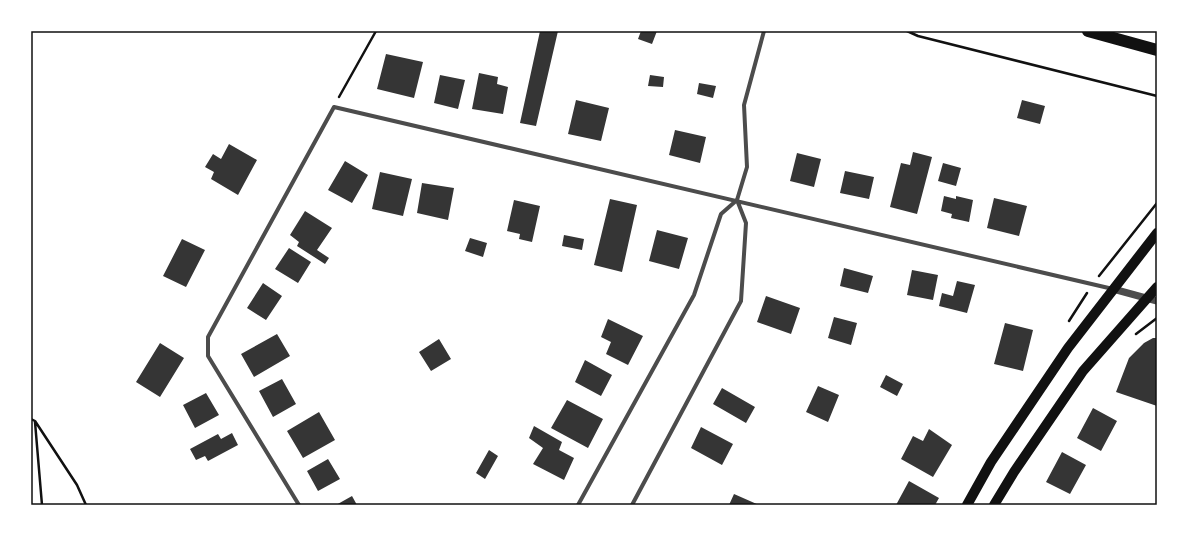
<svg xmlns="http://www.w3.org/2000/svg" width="1188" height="536" font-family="'Alegreya Sans',sans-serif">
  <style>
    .building { fill: #353535 }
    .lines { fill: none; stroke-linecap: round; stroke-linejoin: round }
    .path { stroke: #111; stroke-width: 2.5 }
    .minor { stroke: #4c4c4c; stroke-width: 4 }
    .tertiary { stroke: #4c4c4c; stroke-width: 7 }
    .primary { stroke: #111; stroke-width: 10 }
    .motorway { stroke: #111; stroke-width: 12 }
    .neatline { fill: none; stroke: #111; stroke-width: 1.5 }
  </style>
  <rect width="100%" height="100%" fill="#fff"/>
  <path class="building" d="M540,31H558L536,126L520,123Z
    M641,31H657L652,44L638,39Z
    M386,54L423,62L414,98L377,89Z
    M479,73L498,77L497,84L508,87L503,114L472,109Z
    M440,75L465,80L458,109L434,103Z
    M650,75L664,77L663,87L648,86Z
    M699,83L716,86L713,98L697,94Z
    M576,100L609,108L601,141L568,134Z
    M1022,100L1045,106L1040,124L1017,118Z
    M675,130L706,137L700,163L669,155Z
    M229,144L257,160L238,195L211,179L214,172L205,167L213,154L221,159Z
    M913,152L932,157L917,214L890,207L901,163L910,165Z
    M797,153L821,159L814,187L790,181Z
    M345,161L368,175L352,203L328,190Z
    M943,163L961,168L956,186L938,181Z
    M845,171L874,177L869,199L840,193Z
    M380,172L412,179L403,216L372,209Z
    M422,183L454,188L448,220L417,213Z
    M944,196L956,199V196L973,200L969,222L951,218L952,214L941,211Z
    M994,198L1027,206L1019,236L987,228Z
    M610,199L637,205L622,272L594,265Z
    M514,200L540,206L532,242L519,239L520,234L507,231Z
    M305,211L332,228L317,250L329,258L325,264L297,246L299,242L290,235Z
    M657,230L688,238L679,269L649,261Z
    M564,235L584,239L582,250L562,246Z
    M470,238L487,243L483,257L465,251Z
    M182,239L205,250L186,287L163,276Z
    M289,248L311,262L298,283L275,269Z
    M844,268L873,276L868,293L840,286Z
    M912,270L938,275L933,300L907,295Z
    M957,281L975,285L967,313L939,306L942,293L953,296Z
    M263,283L282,296L266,320L247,308Z
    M766,296L800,308L791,334L757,322Z
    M834,317L857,323L851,345L828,338Z
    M608,319L643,336L628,365L606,354L611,342L601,337Z
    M1005,323L1033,330L1023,371L994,364Z
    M277,334L290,356L254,377L241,354Z
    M1153,338H1157V406L1116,392L1129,358L1144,343Z
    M439,339L451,359L431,371L419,352Z
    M160,343L184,358L160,397L136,382Z
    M585,360L612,375L601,396L575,382Z
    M886,375L903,384L897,396L880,387Z
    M282,379L296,404L273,417L259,391Z
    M818,386L839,395L828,422L806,412Z
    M722,388L755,407L746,423L713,404Z
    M206,393L219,415L195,428L183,405Z
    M567,400L603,419L588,448L551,428Z
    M1093,408L1117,421L1101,451L1077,438Z
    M319,412L335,440L303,458L287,431Z
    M534,426L562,442L559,450L574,458L564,480L533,464L543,448L529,438Z
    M701,427L733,444L722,465L691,448Z
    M929,429L952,445L933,477L901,459L913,436L923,441Z
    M232,433L238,445L208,461L205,456L196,460L190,449L218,434L221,439Z
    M489,450L498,456L485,479L476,473Z
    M1062,452L1086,465L1070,494L1046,482Z
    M328,459L340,479L318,491L307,471Z
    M909,481L939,498L935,505H896Z
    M734,494L759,505H729Z
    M352,496L357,505H336Z"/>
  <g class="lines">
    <path class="path" d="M907,31L918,36L1157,96
      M339,97L376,31
      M1099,276L1157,203
      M1069,321L1087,293
      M1136,334L1157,318
      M31,419L35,421L77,485L86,505
      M35,422L42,505"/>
    <path class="minor" d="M299,505L208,356V337L334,107L1113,289
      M578,505L694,295L721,214L737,200L747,167L744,105L764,31
      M632,505L741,301L746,223L737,200"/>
    <path class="tertiary" d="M1113,289L1157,301"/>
    <path class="primary" d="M967,505L991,462L1068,348L1157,233
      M994,505L1014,472L1083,371L1157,287"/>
    <path class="motorway" d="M1088,31L1157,50"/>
  </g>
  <rect width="1188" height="536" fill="none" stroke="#ffffff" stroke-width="64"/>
  <rect x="32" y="32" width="1124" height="472" class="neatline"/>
</svg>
